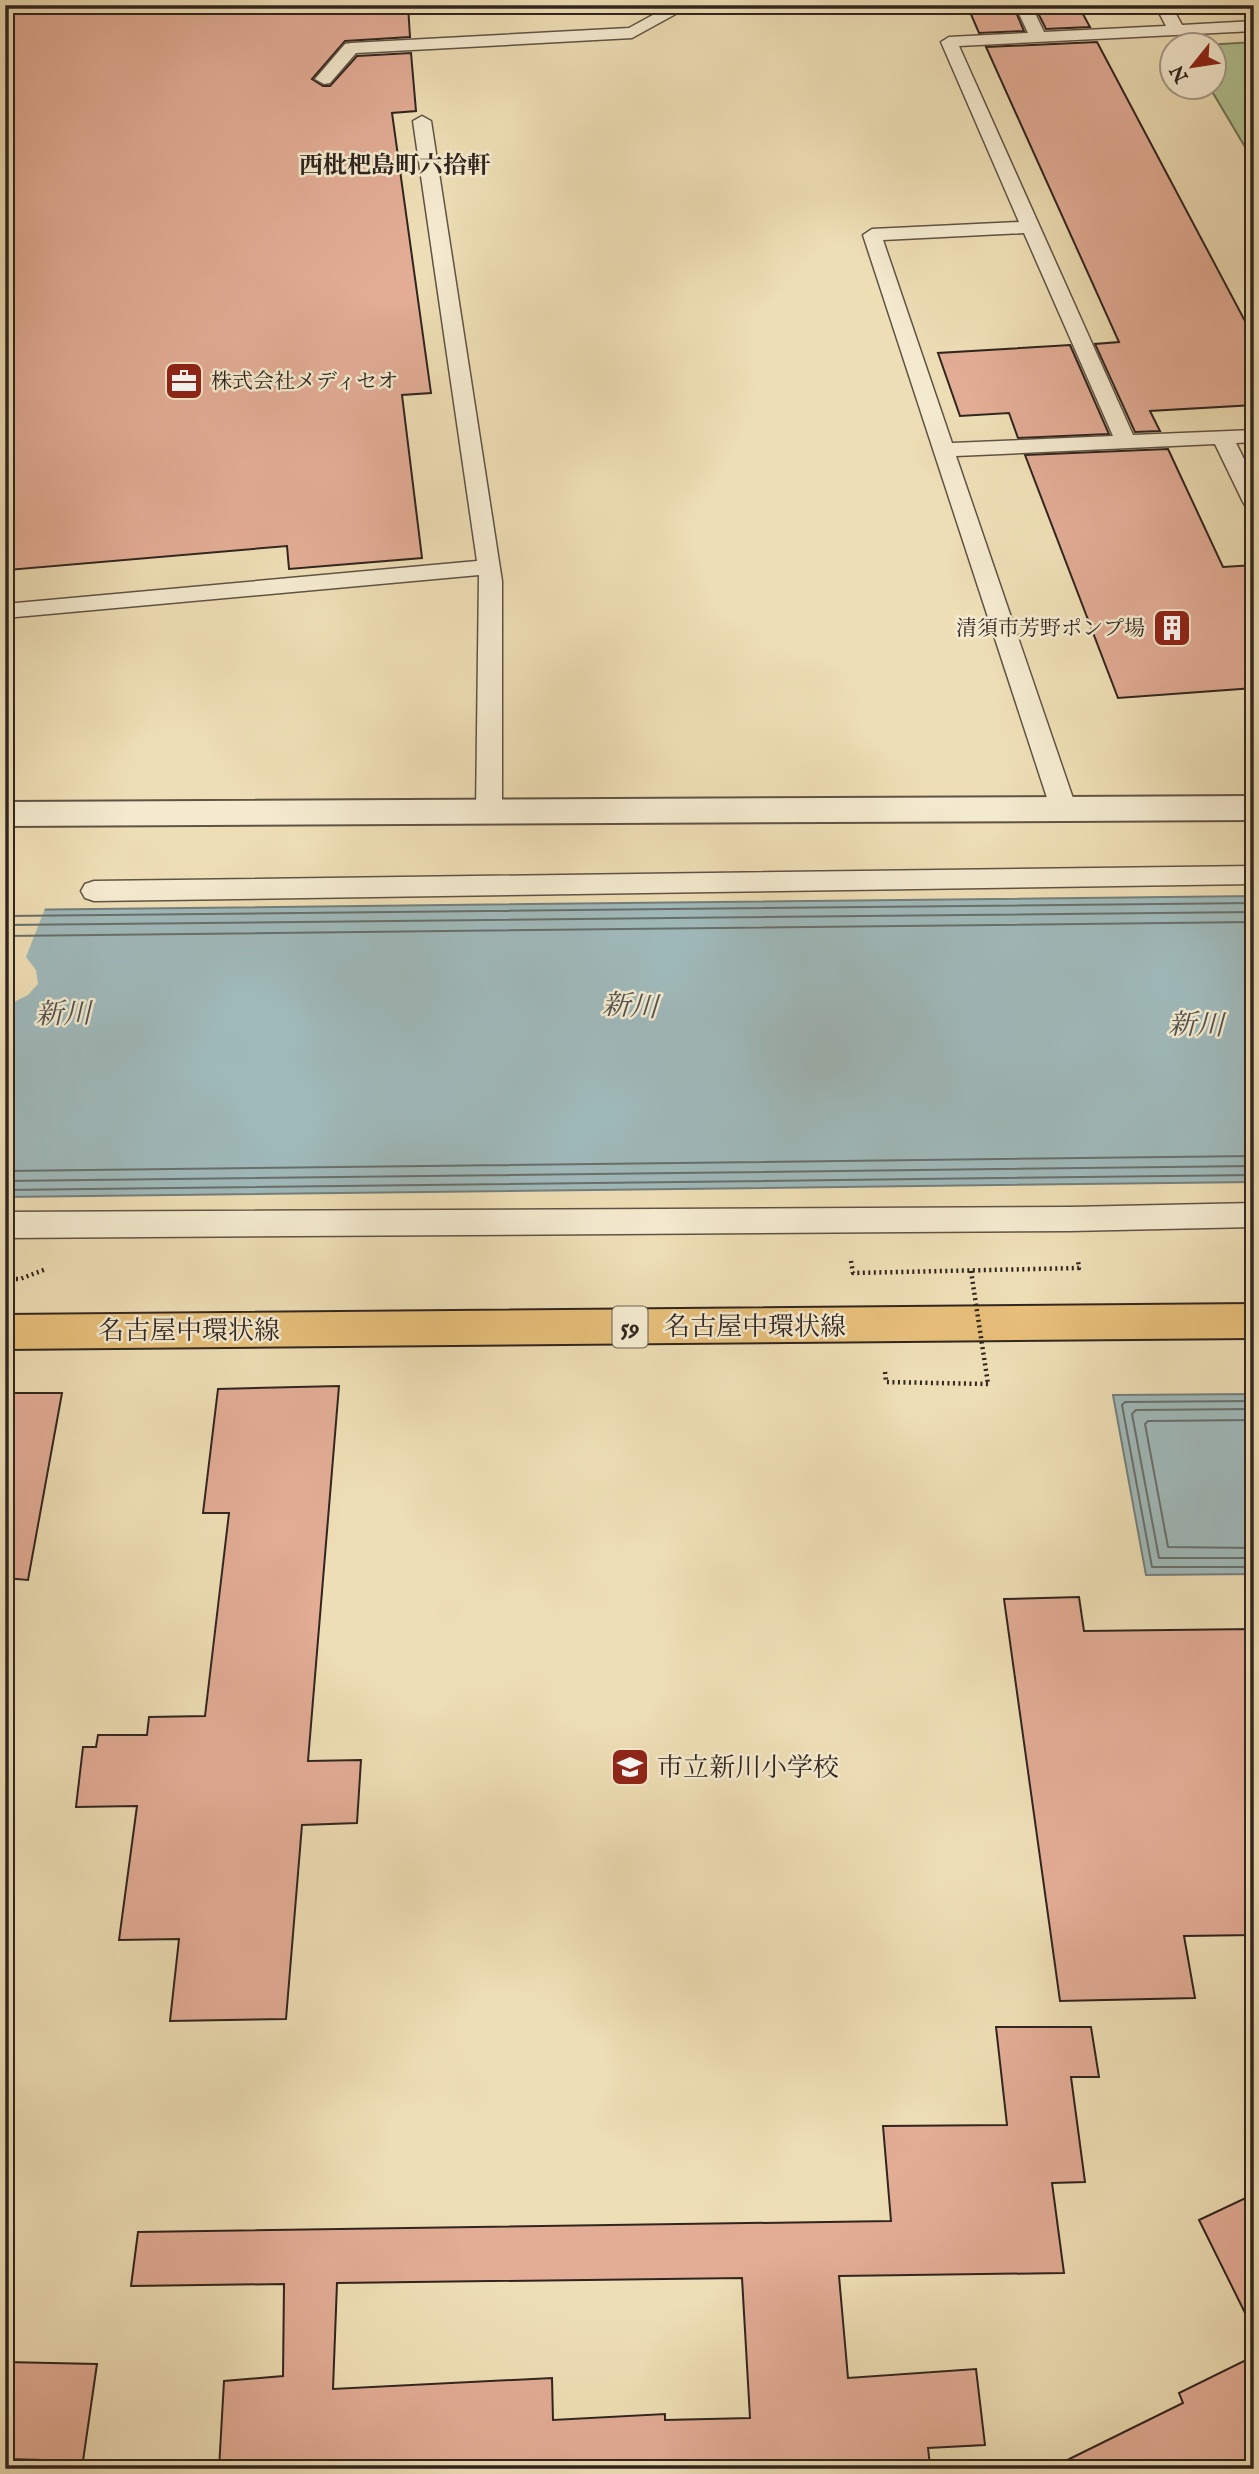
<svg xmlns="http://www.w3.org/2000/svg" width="1259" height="2474" font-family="'IM FELL English','Noto Serif JP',serif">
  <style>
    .green { fill: #b2c292; stroke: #717458; stroke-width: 2 }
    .water { fill: #9fb9ba; stroke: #737e7c; stroke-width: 2 }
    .pier { fill: #eedeb5 }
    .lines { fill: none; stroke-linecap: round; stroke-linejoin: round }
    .shore { stroke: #686f6c; stroke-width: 2 }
    .building { fill: #e2ac95; stroke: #30251f; stroke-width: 2; fill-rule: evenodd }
    .lane-casing { stroke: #605344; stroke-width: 3 }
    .street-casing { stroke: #605344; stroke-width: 4 }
    .primary-casing { stroke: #30251f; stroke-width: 4 }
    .path { stroke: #30251f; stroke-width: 4.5; stroke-dasharray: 2 3.5; stroke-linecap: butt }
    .lane { fill: #f4eacf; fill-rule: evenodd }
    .street { fill: #f4eacf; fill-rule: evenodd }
    .primary { fill: #e7bf7a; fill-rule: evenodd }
    .path-bridge { stroke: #30251f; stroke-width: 4.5; stroke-dasharray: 2 3.5; stroke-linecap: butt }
    .labels { text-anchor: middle; stroke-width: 5; stroke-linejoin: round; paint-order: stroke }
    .far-poi-label { font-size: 21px; fill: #30251f; stroke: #f4eacf; text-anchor: start }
    .far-quarter-label { font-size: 24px; font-weight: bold; fill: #30251f; stroke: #f4eacf }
    .shield { fill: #f4eacf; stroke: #6b6054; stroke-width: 2 }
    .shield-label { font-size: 24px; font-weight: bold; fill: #30251f }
    .street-label { font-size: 26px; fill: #30251f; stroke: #f4eacf }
    .poi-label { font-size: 26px; fill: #30251f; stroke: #f4eacf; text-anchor: start }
    .water-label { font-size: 28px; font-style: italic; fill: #51514e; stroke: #f4eacf }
  </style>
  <rect width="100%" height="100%" fill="#eedeb5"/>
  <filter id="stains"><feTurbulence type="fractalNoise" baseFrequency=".00286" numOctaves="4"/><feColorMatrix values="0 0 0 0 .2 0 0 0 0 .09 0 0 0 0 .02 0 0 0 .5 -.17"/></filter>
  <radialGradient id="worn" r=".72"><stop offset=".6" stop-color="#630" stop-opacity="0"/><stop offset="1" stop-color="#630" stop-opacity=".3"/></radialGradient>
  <path class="green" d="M1254,42V162L1210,88H1214V46L1205,45Z"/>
  <path class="water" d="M1254,896V1182L5,1197V910Z
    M1254,1394V1574L1146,1575L1113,1395Z"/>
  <path class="pier" d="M5,906H46L26,957L36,970L38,984L28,995L12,1003L5,1033Z"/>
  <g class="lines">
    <path class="shore" d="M5,916L1254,903
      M5,925L1254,912
      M5,936L1254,922
      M5,1171L1254,1156
      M5,1181L1254,1166
      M5,1190L1254,1175
      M1254,1401L1125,1402L1122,1405L1152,1567H1254
      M1254,1409L1136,1410L1132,1414L1159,1558H1254
      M1254,1420L1148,1421L1145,1424L1168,1547L1254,1548"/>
  </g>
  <path class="building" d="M5,5H408L410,37L345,41L312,79L323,86H330L357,56L411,53L416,111L392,113L431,393L402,395L422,558L289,569L287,546L8,570L10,541H5Z
    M967,5H1013L1024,31L979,33Z
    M1034,5H1078L1090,27L1046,29Z
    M1097,42L1254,338V405L1150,411L1160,431L1135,432L1095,344L1119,342L986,47Z
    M1070,345L1109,434L1018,438L1009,413L960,416L938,353Z
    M1168,449L1223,567L1254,565V688L1118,698L1025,455Z
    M339,1386L308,1761L361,1760L357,1823L302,1825L286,2019L170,2021L179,1939L119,1940L137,1806L76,1807L83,1747H96L98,1735H147L149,1717L205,1716L229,1513H203L218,1389Z
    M5,1393H62L28,1580L5,1578Z
    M1079,1597L1084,1631L1254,1629V1935L1184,1936L1195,1998L1060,2001L1004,1599Z
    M996,2027H1091L1099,2077H1071L1085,2182L1052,2183L1064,2273L839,2276L848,2378L976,2369L985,2445L928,2448L930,2465L815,2469H219L224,2381L283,2376L284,2284L131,2286L138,2232L891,2221L883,2126L1007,2125ZM742,2278L750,2418L665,2420V2414L553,2420L552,2378L333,2389L337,2283Z
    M1254,2194V2331L1199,2220Z
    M1254,2356V2469H1049L1183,2403L1179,2393Z
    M5,2362L97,2364L83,2461L5,2459Z"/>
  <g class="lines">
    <defs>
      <path id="lane" d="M671,5H692L632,38L356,53L330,83L324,84L315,79L345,44L351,43L629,28Z
        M1015,5H1031L1044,32L1166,26L1155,5H1171L1182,25L1254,21V31L959,46L1133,435L1254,430V442L1236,443L1254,479V509L1246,507L1243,502L1215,444L956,456L1077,810L1073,816L1064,819L1055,816L1051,810L863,235L872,229L1019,222L941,42L949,37L1028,33ZM1024,233L1113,436L952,443L883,240Z
        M422,116L431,121L502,581V812L498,818L489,821L480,818L476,812L479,575L5,618V604L477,561L413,121Z
        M1254,866V884L94,901L85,898L81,891L85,884L94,881Z
        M1254,1203V1227L1070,1231L5,1238V1212L1070,1207Z"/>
      <path id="street" d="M1254,796V820L5,826V802Z"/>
      <path id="primary" d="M1254,1304V1338L5,1349V1315Z"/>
    </defs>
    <use href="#lane" class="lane-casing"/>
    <use href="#street" class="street-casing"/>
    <use href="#primary" class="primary-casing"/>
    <path class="path" d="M851,1261L853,1273L1079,1268L1078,1261
      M5,1279H20L46,1269
      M885,1372L886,1382L988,1384"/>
    <use href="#lane" class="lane"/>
    <use href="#street" class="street"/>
    <use href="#primary" class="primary"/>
    <path class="path-bridge" d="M971,1271L988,1384"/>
  </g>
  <defs>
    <symbol id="office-square" viewBox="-11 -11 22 22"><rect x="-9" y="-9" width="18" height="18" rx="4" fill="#8f2418" stroke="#f4eacf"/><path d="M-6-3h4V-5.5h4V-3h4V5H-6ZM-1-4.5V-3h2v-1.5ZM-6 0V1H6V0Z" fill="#fff"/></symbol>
    <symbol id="building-square" viewBox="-11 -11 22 22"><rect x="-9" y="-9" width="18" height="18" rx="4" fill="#8f2418" stroke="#f4eacf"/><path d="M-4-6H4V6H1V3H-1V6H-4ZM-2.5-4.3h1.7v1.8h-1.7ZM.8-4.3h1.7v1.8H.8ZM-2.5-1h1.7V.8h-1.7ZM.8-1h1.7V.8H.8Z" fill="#fff"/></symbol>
    <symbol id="school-square" viewBox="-11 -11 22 22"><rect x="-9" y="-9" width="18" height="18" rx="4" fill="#8f2418" stroke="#f4eacf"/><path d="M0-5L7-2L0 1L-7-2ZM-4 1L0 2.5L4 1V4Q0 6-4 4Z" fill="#fff"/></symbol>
  </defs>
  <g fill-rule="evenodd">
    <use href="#office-square" x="162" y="359" width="44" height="44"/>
    <use href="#building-square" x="1150" y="606" width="44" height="44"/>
    <use href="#school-square" x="608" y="1745" width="44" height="44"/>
  </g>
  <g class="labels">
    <g class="far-poi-label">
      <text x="211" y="388">株式会社メディセオ</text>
      <text x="1145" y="635" text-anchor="end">清須市芳野ポンプ場</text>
    </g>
    <g class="far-quarter-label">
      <text x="395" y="173">西枇杷島町六拾軒</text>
    </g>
    <rect class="shield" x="612.5" y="1306.5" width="35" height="41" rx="5"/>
    <g class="shield-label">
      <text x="630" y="1335">59</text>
    </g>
    <g class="street-label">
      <text x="755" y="1335">名古屋中環状線</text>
      <text x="189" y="1339">名古屋中環状線</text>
    </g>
    <g class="poi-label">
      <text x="657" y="1776">市立新川小学校</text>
    </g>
    <g class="water-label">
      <text transform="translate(630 1005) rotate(3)" y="10">新川</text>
      <text transform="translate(63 1013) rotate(-1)" y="10">新川</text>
      <text transform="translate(1196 1024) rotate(1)" y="10">新川</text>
    </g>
  </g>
  <rect width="1259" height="2474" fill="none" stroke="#eedeb5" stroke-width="28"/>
  <rect x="7" y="7" width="1245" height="2460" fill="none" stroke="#30251f" stroke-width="3.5"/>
  <rect x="14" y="14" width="1231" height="2446" fill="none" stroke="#30251f" stroke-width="2"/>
  <g transform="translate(1193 66) rotate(240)"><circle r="33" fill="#f4eacf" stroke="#a69b89" stroke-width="2"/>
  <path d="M0-5L12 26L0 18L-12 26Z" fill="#8f2418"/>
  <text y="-10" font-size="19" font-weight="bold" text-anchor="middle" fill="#30251f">N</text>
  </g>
  <rect width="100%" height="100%" filter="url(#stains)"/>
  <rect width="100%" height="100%" fill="url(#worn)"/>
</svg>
